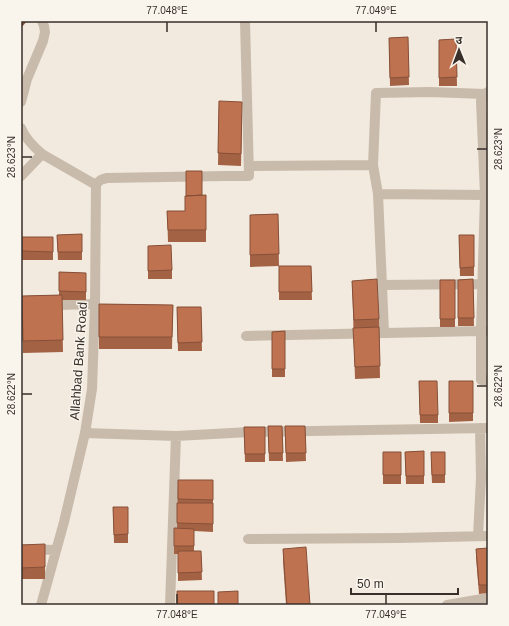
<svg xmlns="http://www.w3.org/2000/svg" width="509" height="626" font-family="Arial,'Noto Sans Devanagari',sans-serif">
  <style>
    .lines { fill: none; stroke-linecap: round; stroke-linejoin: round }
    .minor { stroke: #c9bbac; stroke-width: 10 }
    .wall { fill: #a46245 }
    .shaded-wall { fill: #865038 }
    .building { fill: #bf7250; stroke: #865038 }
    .ticks { fill: none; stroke: #382f2a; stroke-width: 1.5 }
    .labels { text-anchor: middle; stroke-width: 3; stroke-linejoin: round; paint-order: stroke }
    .street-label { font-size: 13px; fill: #382f2a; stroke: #f9f4ec }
    .neatline { fill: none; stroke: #382f2a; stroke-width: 1.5 }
    .ticks-label { font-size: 10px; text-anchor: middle; fill: #382f2a }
  </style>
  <rect width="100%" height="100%" fill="#f2eadf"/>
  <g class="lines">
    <path class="minor" d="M21,102L27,79L43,41L45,32L44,26L42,21
      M21,128C25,138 34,147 42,154L96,185
      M373,165L376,93L430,92L485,94
      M249,166L373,165L378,194
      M21,176L42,154
      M96,185C99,180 102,179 107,178L225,176H249L245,21
      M382,285L483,284
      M21,306L95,304
      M487,331H481V380H488
      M384,333L382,285L378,194L485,195
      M246,336L481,331L485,195L481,101L485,94L488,92
      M85,433L176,436
      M478,536L481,478L480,428
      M248,539L399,538L488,536
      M21,549L56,550
      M41,605L64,522L85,433L92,389L95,304L96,185
      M170,605L176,436L250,432L488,428
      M447,605L488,598"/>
  </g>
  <path class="wall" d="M408,37L409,85L390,86L389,38Z
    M456,39L457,86H439V40Z
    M219,101L242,114L241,166L218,165Z
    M202,195H206V242H168L167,211H185Z
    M278,214L279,266L250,267V215Z
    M82,234V260H58L57,235Z
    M459,235H474V276H460Z
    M22,237H53V260H22Z
    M148,246L172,270V279H148Z
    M279,266H311L312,300H279Z
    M59,272L86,273V300H62L63,352L23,353L22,296L59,295Z
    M473,279L474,326H458V280Z
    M440,280H455V327H440Z
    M352,281L379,319L380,378L355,379Z
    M99,304L173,305L172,349H99Z
    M177,307H201L202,351H178Z
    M285,331V377H272V332Z
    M419,381L438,415V423H420Z
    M449,381H473V421L449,422Z
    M268,426H282L283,461H269Z
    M285,426H305L306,461L286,462Z
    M244,427H265V462H245Z
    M424,451V484H406L405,452Z
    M383,452H401V484H383Z
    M445,452V483H432L431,461Z
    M178,480H213V532L194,531V551H201L202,580L178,581V554H174V528L177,529Z
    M113,507H128V543H114Z
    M21,545L45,567V579H21Z
    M488,548V593L479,594L476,557V549Z
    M283,549L310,605H286L283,561Z"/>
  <path class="shaded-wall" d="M21,21H27L21,28Z"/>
  <path class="building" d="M408,37L409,77L390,78L389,38Z
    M456,39L457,77L439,78V40Z
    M219,101L242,102L241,154L218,153Z
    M186,171H202V195L186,196Z
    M206,195V230H168L167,211H185V196Z
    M278,214L279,254L250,255V215Z
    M82,234V252H58L57,235Z
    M459,235H474V267L460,268Z
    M22,237H53V252L22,251Z
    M171,245L172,270L148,271V246Z
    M279,266H311L312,292H279Z
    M59,272L86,273V292L59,291Z
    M377,279L379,319L354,320L352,281Z
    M473,279L474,318H458V280Z
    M440,280H455V319H440Z
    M62,295L63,340L23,341L22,296Z
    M99,304L173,305L172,337H99Z
    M177,307H201L202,342L178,343Z
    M379,327L380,366L355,367L353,328Z
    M285,331V369H272V332Z
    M419,381H437L438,415H420Z
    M449,381H473V413H449Z
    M268,426H282L283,453H269Z
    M285,426H305L306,453H286Z
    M244,427H265V454H245Z
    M424,451V476H406L405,452Z
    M383,452H401V475H383Z
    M431,452H445V475H432Z
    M178,480H213V500L178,499Z
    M177,503H213V524L177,523Z
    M113,507H128V534L114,535Z
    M174,528L194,529V546H174Z
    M45,544V567L21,568V545Z
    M306,547L310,605H287L283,549Z
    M488,548V585H479L476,549Z
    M178,551H201L202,572L178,573Z
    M177,591H214V605H177Z
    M238,591V605H218V592Z"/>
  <path class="ticks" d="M167,22V32M376,22V32M477,149H487M22,157H32M477,386H487M22,394H32M177,594V604M386,594V604"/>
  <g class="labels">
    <g class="street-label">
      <text transform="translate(78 361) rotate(-86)" y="5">Allahbad Bank Road</text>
    </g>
  </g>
  <rect width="509" height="626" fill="none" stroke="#f9f4ec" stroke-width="44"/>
  <g transform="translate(459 50) rotate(359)" stroke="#f9f4ec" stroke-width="3" paint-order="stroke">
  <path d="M0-3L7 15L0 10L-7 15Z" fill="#382f2a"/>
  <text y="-6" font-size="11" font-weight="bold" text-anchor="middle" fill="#382f2a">उ</text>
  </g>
  <path d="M351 588v6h107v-6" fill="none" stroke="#382f2a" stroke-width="2"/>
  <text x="357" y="588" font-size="12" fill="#382f2a" stroke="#f9f4ec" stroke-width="3" paint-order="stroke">50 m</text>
  <rect x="22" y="22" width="465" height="582" class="neatline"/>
  <g class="ticks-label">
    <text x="167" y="14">77.048°E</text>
    <text x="376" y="14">77.049°E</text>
    <text transform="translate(498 149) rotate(-90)" y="4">28.623°N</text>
    <text transform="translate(11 157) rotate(-90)" y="4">28.623°N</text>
    <text transform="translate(498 386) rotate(-90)" y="4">28.622°N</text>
    <text transform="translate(11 394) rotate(-90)" y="4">28.622°N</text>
    <text x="177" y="618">77.048°E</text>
    <text x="386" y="618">77.049°E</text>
  </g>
</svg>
